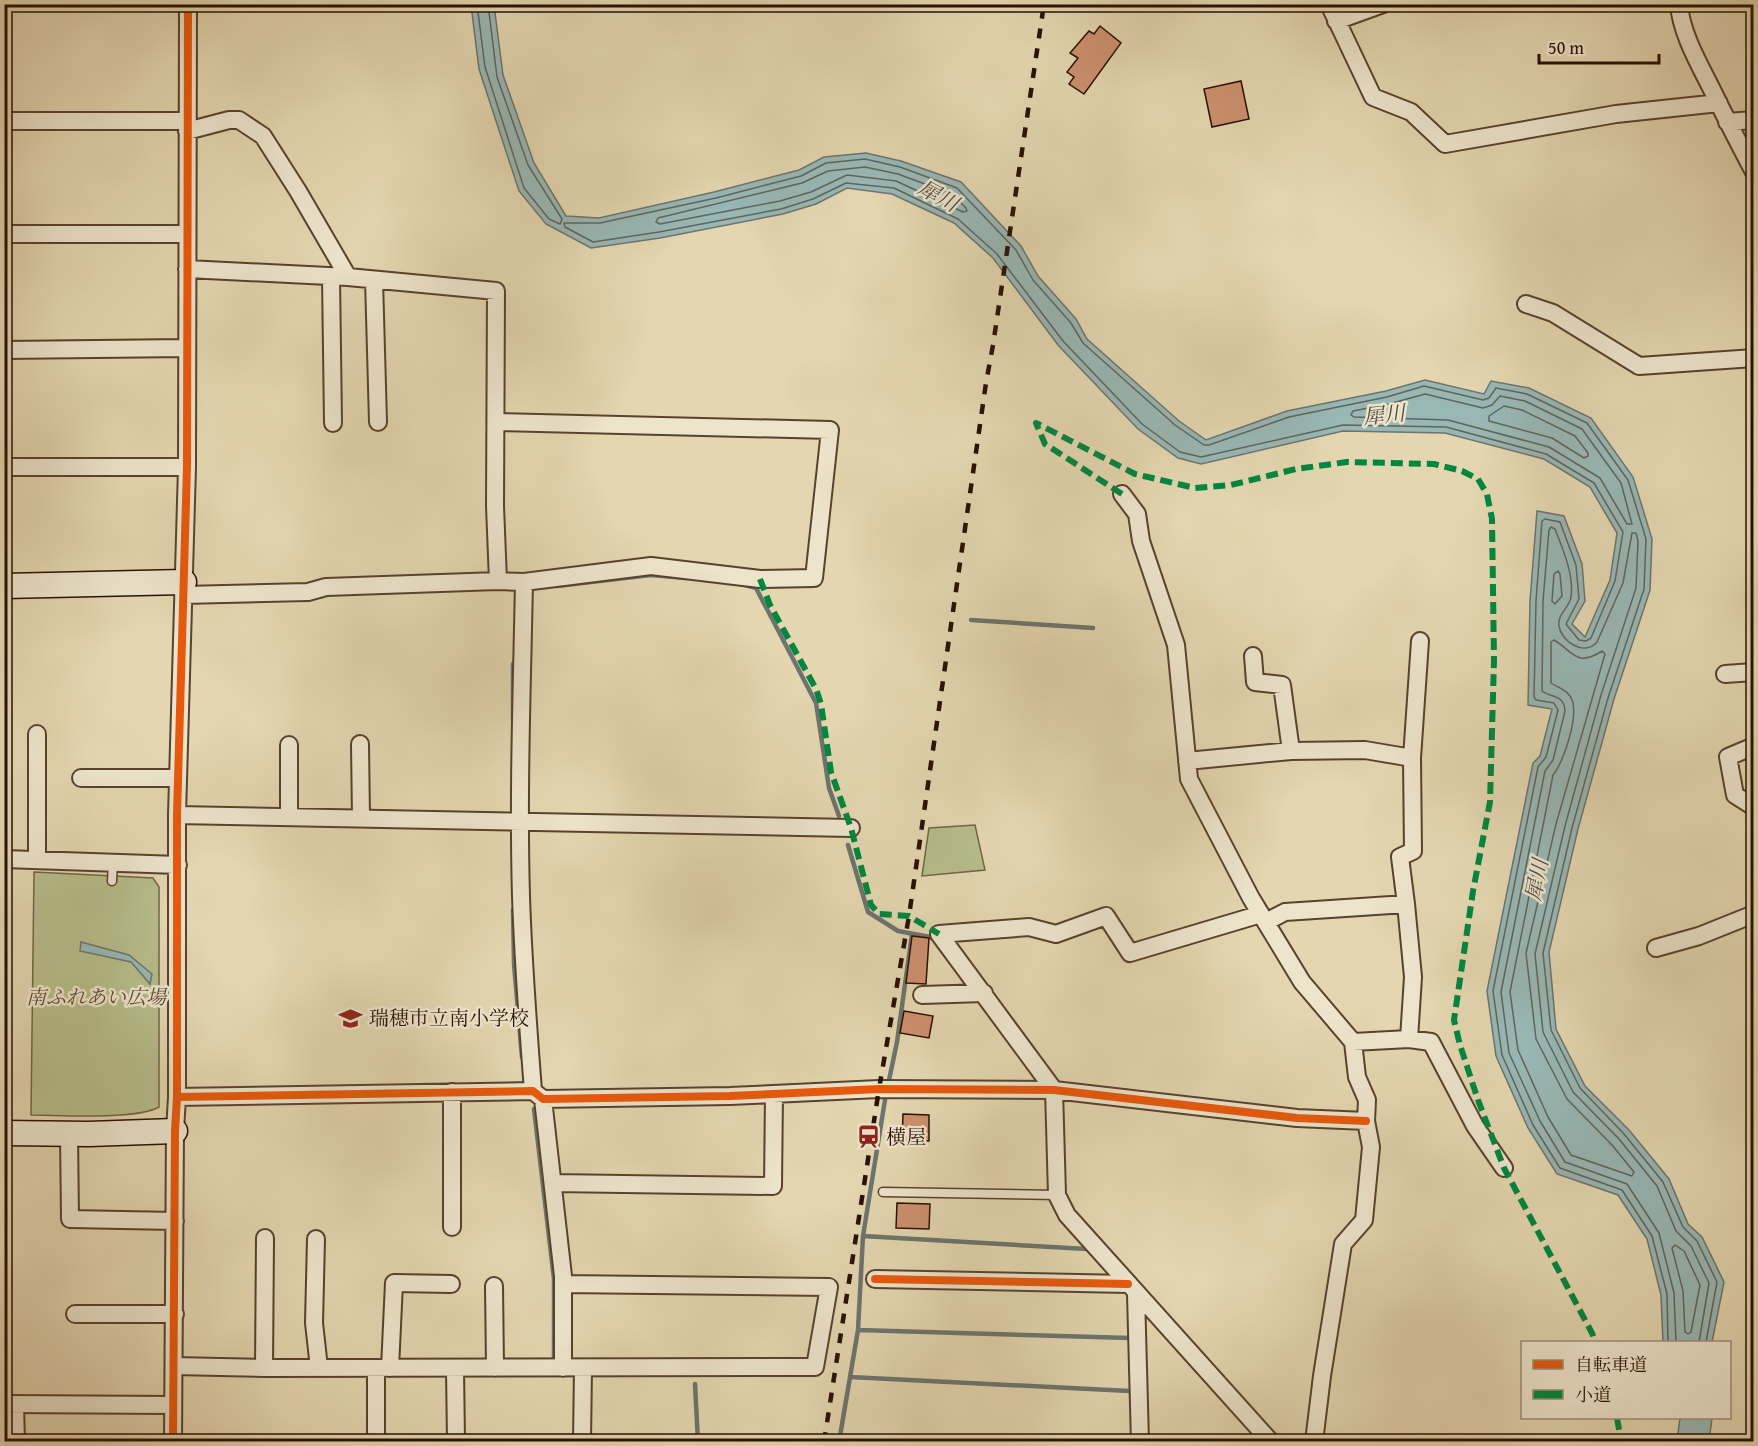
<svg xmlns="http://www.w3.org/2000/svg" width="1758" height="1446" font-family="'Gentium Book Plus','Noto Serif JP',serif">
  <style>
    .green { fill: #b6bd8a; stroke: #706645; stroke-width: 1.5 }
    .water { fill: #98b7b5; stroke: #6c746d; stroke-width: 1.5 }
    .lines { fill: none; stroke-linecap: round; stroke-linejoin: round }
    .shore { stroke: #60645a; stroke-width: 1.5 }
    .stream { stroke: #6c746d; stroke-width: 4.5 }
    .building { fill: #cc906f; stroke: #291000; stroke-width: 1.5 }
    .lane-casing { stroke: #58422c; stroke-width: 11 }
    .street-casing { stroke: #58422c; stroke-width: 20 }
    .secondary-casing { stroke: #291000; stroke-width: 27 }
    .lane { stroke: #ede4cc; stroke-width: 8 }
    .street { stroke: #ede4cc; stroke-width: 16 }
    .secondary { stroke: #ede4cc; stroke-width: 24 }
    .rail { stroke: #291000; stroke-width: 4.5; stroke-dasharray: 10 10; stroke-linecap: butt }
    .quiet { stroke: #00873e; stroke-width: 6; stroke-dasharray: 12 6; stroke-linecap: butt }
    .cycleway-casing { stroke: #ede4cc; stroke-width: 11 }
    .cycleway { stroke: #e8590c; stroke-width: 8 }
    .labels { text-anchor: middle; stroke-width: 5; stroke-linejoin: round; paint-order: stroke }
    .park-label { font-size: 20px; font-style: italic; fill: #5a4d30; stroke: #ede4cc }
    .poi-label { font-size: 20px; fill: #291000; stroke: #ede4cc; text-anchor: start }
    .water-label { font-size: 21px; font-style: italic; fill: #504a3f; stroke: #ede4cc }
  </style>
  <rect width="100%" height="100%" fill="#e3d6b0"/>
  <filter id="stains"><feTurbulence type="fractalNoise" baseFrequency=".00333" numOctaves="4"/><feColorMatrix values="0 0 0 0 .2 0 0 0 0 .09 0 0 0 0 .02 0 0 0 .5 -.17"/></filter>
  <radialGradient id="worn" r=".72"><stop offset=".6" stop-color="#630" stop-opacity="0"/><stop offset="1" stop-color="#630" stop-opacity=".3"/></radialGradient>
  <path class="green" d="M975,825L985,870L922,876L929,828Z
    M34,872L153,878L159,887V1107C136,1120 61,1115 31,1115Z"/>
  <path class="water" d="M471,5H494L503,75L534,163L566,216L599,218L714,192L799,170L824,157L866,153L901,161L961,182L1021,246L1038,276L1076,319L1087,339L1179,421L1206,440L1287,411L1386,391L1425,380L1484,394L1491,381L1529,388L1591,418L1633,477L1652,539L1650,590L1614,699L1578,829L1549,952L1556,1029L1585,1086L1629,1130L1669,1179L1688,1224L1702,1237L1724,1282L1712,1342H1663L1661,1295L1647,1239L1618,1195L1557,1174L1528,1128L1496,1056L1487,991L1533,763L1540,756L1552,709L1528,705L1530,601L1537,511L1564,516L1582,564L1585,601L1572,624L1585,637L1610,580L1617,533L1590,487L1544,459L1445,433L1343,431L1201,464L1178,458L1138,429L1058,345L993,258L954,223L892,194L847,188L816,204L783,214L660,238L591,248L546,224L519,191L479,69Z
    M81,942L129,955L152,974L150,984L131,962L80,951Z
    M1680,1418H1712L1709,1441H1677Z"/>
  <g class="lines">
    <path class="shore" d="M477,4L485,67L524,188L549,219L560,224L562,219L528,165L497,77L488,4
      M865,167L898,174L952,194L966,208L967,211L963,212L896,181L847,175L811,192L780,201L660,224L656,222L658,218L802,183L828,171Z
      M1425,394L1483,408L1492,405L1500,396L1525,401L1582,429L1621,483L1632,524H1627L1600,478L1549,447L1448,420L1354,417L1351,415L1353,411L1389,404Z
      M1504,406L1522,410L1575,436L1588,453V456L1584,458L1552,438L1489,421V416Z
      M1558,571L1560,574L1562,596L1555,604L1552,601L1554,574Z
      M1554,640C1573,651 1576,668 1602,651L1605,654L1556,824L1526,953L1536,1039L1567,1099L1612,1145L1634,1172L1632,1176L1571,1155L1548,1117L1518,1050L1510,992L1553,775C1564,762 1581,711 1570,696C1565,689 1557,687 1551,683V642Z
      M1675,1245L1684,1251L1700,1285L1691,1332L1688,1334L1685,1332L1683,1291L1672,1248Z
      M1668,1342L1667,1294L1652,1236L1622,1190L1560,1168L1533,1125L1502,1055L1493,991L1538,767L1546,757L1558,710L1554,703L1536,700L1534,697L1536,601L1542,521L1545,519L1560,522L1576,565L1579,599L1566,624L1579,640L1586,641L1591,638L1615,581L1623,532L1594,483L1546,454L1446,427L1343,425L1201,457L1180,452L1142,424L1063,341L997,254L958,219L894,188L846,183L813,199L781,209L659,232L593,242L565,227L564,223H600L716,198L801,176L826,163L865,159L900,167L957,188L1016,250L1033,280L1071,323L1083,343L1175,425L1204,445H1209L1289,417L1387,397L1424,386L1483,400L1489,398L1496,388L1527,394L1587,423L1628,480L1646,539L1644,589L1608,698L1572,828L1543,953L1551,1030L1580,1088L1624,1134L1663,1182L1683,1227L1697,1241L1717,1282L1706,1342
      M1676,1342L1674,1293L1659,1233L1627,1184L1565,1162L1540,1121L1509,1053L1501,992L1545,771L1553,760L1565,711C1564,694 1551,698 1542,691L1543,601L1549,530L1551,527L1555,529C1563,550 1574,574 1571,597C1570,607 1557,614 1559,626C1561,641 1584,657 1597,642L1623,583L1632,533H1636L1638,541L1636,588L1601,695L1565,826L1535,954L1543,1032L1573,1092L1619,1139L1657,1186L1676,1231L1691,1246L1709,1283L1699,1342"/>
    <path class="stream" d="M745,585L756,588L816,703L829,788L839,816
      M557,586L651,575L686,578
      M971,620L1093,628
      M513,664V719
      M848,845L868,912L898,931L930,937L936,940
      M513,910L514,964L522,1057
      M888,1085L897,1042L912,934
      M534,1109L554,1279V1362
      M863,1236L1087,1249
      M858,1330L1130,1338
      M850,1377L1129,1391
      M695,1384L698,1442
      M839,1442L858,1330L863,1236L885,1100"/>
  </g>
  <path class="building" d="M1100,26L1121,43L1084,94L1069,84L1074,77L1067,72L1078,58L1070,53L1089,31L1094,34Z
    M1241,81L1249,119L1212,127L1204,89Z
    M912,936L929,938L926,984L906,983Z
    M904,1011L933,1016L929,1038L900,1033Z
    M903,1114L929,1115V1141L902,1140Z
    M897,1203L930,1204L929,1229L896,1228Z"/>
  <g class="lines">
    <defs>
      <path id="lane" d="M112,881L113,862
        M883,1192L1057,1195"/>
      <path id="street" d="M1329,4L1373,97L1411,112L1445,144L1616,114L1719,103
        M1679,4C1681,36 1704,72 1717,100C1729,124 1741,148 1754,172
        M1336,21L1383,4
        M4,121H188
        M1727,122L1754,120
        M187,131L229,120H239L263,136L298,191L348,277
        M4,234H187
        M187,269L348,277L496,291L495,506L498,581
        M331,277L333,423
        M374,280L378,422
        M1526,304L1553,313L1639,366L1754,358
        M4,350L186,348
        M4,467H187
        M1122,494L1137,514L1141,541L1176,645L1189,779L1251,898L1302,982L1353,1042L1357,1077L1367,1100L1366,1121L1371,1147L1364,1220L1343,1244L1322,1376L1314,1442
        M524,582C522,687 518,792 521,896C523,961 528,1026 533,1091
        M183,595L308,592L326,587L498,581L524,582L651,566L760,579L814,578L830,430L497,422
        M1253,656L1255,682L1282,685L1291,751
        M1725,674L1754,672
        M37,734V860
        M360,744L361,818
        M1754,746L1728,757L1735,795L1754,807
        M1187,761L1291,751L1365,750L1412,758
        M81,778H178
        M177,815L851,828
        M289,817V745
        M4,859L178,865
        M1406,904L1413,977L1409,1039
        M1266,922L1285,912L1406,904L1400,857L1413,851L1412,758L1420,641
        M939,934L1054,1090L1057,1195L1067,1215L1271,1442
        M939,934L1029,927L1056,934L1106,916L1130,953L1261,914
        M1656,948L1699,936L1754,914
        M922,995L984,993
        M1353,1042L1409,1039L1431,1042L1475,1126L1504,1168
        M452,1092V1227
        M177,1097L533,1091L543,1099L730,1096L879,1089L1054,1090L1297,1118L1366,1121
        M543,1099L563,1276V1368
        M69,1134L70,1219L175,1221
        M553,1183L773,1186L774,1094
        M316,1239L314,1323L319,1368
        M875,1279L1128,1284
        M494,1286L495,1368
        M1136,1294L1140,1442
        M75,1314H175
        M174,1366L264,1368L815,1367L829,1287L563,1284
        M264,1368L265,1238
        M376,1368V1442
        M390,1368L394,1283L451,1284
        M455,1368L456,1442
        M4,1404L173,1405
        M15,1405L16,1442
        M173,1442L175,1131L177,1097V815L187,467L188,4
        M582,1442L583,1368"/>
      <path id="secondary" d="M4,586L184,582
        M4,1133L89,1134L175,1131"/>
    </defs>
    <use href="#lane" class="lane-casing"/>
    <use href="#street" class="street-casing"/>
    <use href="#secondary" class="secondary-casing"/>
    <use href="#lane" class="lane"/>
    <use href="#street" class="street"/>
    <use href="#secondary" class="secondary"/>
    <path class="rail" d="M824,1442L879,1089L909,916L986,383L993,345L1044,4"/>
    <path class="quiet" d="M681,4H701
      M1122,494L1045,444L1036,423L1135,474L1195,488L1231,485L1296,469L1347,462L1434,464L1462,471L1478,479L1487,494L1492,519L1494,660L1490,802L1473,891L1454,1020L1460,1045L1478,1100L1504,1168L1592,1333L1595,1342
      M760,579L770,605L816,689L821,704L831,772L851,828L871,905L879,914L909,916L939,934
      M1617,1418L1620,1435L1618,1442"/>
    <defs>
      <path id="cycleway" d="M177,1097L533,1091L543,1099L730,1096L879,1089L1054,1090L1297,1118L1366,1121
        M875,1279L1128,1284
        M173,1442L175,1131L177,1097V815L187,467L188,4"/>
    </defs>
    <use href="#cycleway" class="cycleway-casing"/>
    <use href="#cycleway" class="cycleway"/>
  </g>
  <defs>
    <symbol id="school-bare" viewBox="-9 -9 18 18"><path d="M0-5L7-2L0 1L-7-2ZM-4 1L0 2.5L4 1V4Q0 6-4 4Z" fill="#8f2418" stroke="#ede4cc" stroke-width="2.5" paint-order="stroke"/></symbol>
    <symbol id="station-bare" viewBox="-9 -9 18 18"><path d="M-3-6H3Q5-6 5-4V2Q5 4 3 4L4.5 6H3L1.5 4h-3L-3 6H-4.5L-3 4Q-5 4-5 2V-4Q-5-6-3-6ZM-3.5-4v3h7v-3ZM-3.5 1v1.5H-2V1ZM2 1v1.5H3.5V1Z" fill="#8f2418" stroke="#ede4cc" stroke-width="2.5" paint-order="stroke"/></symbol>
  </defs>
  <g fill-rule="evenodd">
    <use href="#school-bare" x="334" y="1002" width="33" height="33"/>
    <use href="#station-bare" x="852" y="1120" width="33" height="33"/>
  </g>
  <g class="labels">
    <g class="park-label">
      <text x="96" y="1004">南ふれあい広場</text>
    </g>
    <g class="poi-label">
      <text x="369" y="1025">瑞穂市立南小学校</text>
      <text x="886" y="1144">横屋</text>
    </g>
    <g class="water-label">
      <text transform="translate(938 196) rotate(28)" y="7">犀川</text>
      <text transform="translate(1384 415) rotate(-6)" y="7">犀川</text>
      <text transform="translate(1537 880) rotate(-79)" y="7">犀川</text>
    </g>
  </g>
  <rect width="1758" height="1446" fill="none" stroke="#e3d6b0" stroke-width="24"/>
  <rect x="6" y="6" width="1746" height="1434" fill="none" stroke="#291000" stroke-width="3"/>
  <rect x="12" y="12" width="1734" height="1422" fill="none" stroke="#291000" stroke-width="1.5"/>
  <rect x="1521" y="1341" width="210" height="78" fill="#ede4cc" stroke="#9f8f7a" stroke-width="1.5"/>
  <rect x="1533" y="1360" width="30" height="9" fill="#e8590c" stroke="#9f8f7a" stroke-width="1.5"/>
  <text x="1575" y="1371" font-size="18" fill="#291000">自転車道</text>
  <rect x="1533" y="1390" width="30" height="9" fill="#00873e" stroke="#9f8f7a" stroke-width="1.5"/>
  <text x="1575" y="1401" font-size="18" fill="#291000">小道</text>
  <path d="M1539 54v9h120v-9" fill="none" stroke="#291000" stroke-width="3"/>
  <text x="1548" y="54" font-size="18" fill="#291000" stroke="#ede4cc" stroke-width="4.5" paint-order="stroke">50 m</text>
  <rect width="100%" height="100%" filter="url(#stains)"/>
  <rect width="100%" height="100%" fill="url(#worn)"/>
</svg>
